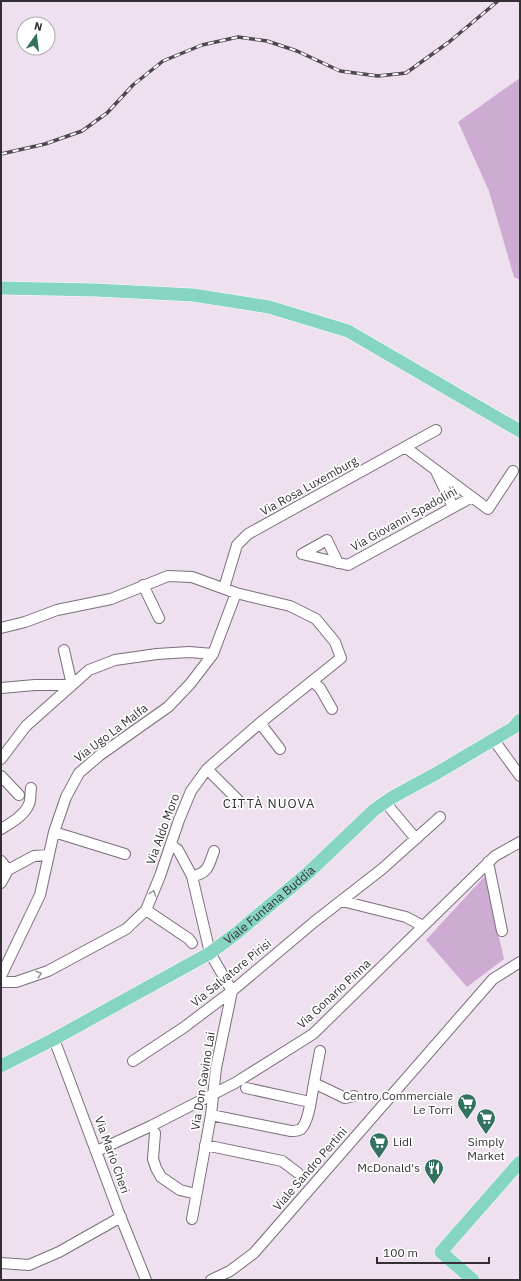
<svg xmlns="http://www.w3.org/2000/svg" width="521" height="1281" font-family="'IBM Plex Sans',sans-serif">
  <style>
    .green { fill: #ceabd2 }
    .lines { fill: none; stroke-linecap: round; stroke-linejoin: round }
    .minor-casing { stroke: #7b6e7c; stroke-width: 12 }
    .major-casing { stroke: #fff; stroke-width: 14 }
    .minor { stroke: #fff; stroke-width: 10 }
    .major { stroke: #86d5c1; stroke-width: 13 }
    .rail-casing { stroke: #4f4850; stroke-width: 3.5 }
    .rail { stroke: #fff; stroke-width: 2; stroke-dasharray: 6; stroke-linecap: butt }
    .oneway { stroke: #9a979a }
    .labels { text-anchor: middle; stroke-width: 3.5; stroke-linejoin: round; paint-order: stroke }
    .street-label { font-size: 12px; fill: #342f35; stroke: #fff }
    .poi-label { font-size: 12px; fill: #342f35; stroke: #fff; text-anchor: end }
    .neighbourhood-label { font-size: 13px; letter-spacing: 1px; fill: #342f35; stroke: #fff }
  </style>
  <rect width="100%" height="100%" fill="#eee0ef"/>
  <path class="green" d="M520,78V280L514,277L489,191L458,122Z
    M485,876L504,959L467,987L426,940Z"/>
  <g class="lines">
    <defs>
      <path id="minor" d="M405,447L488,509L513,471
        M436,471L453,507
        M302,554L348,565L472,497
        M302,554L327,540L338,563
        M143,585L159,618
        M224,588L237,545L248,534L436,430
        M1,628L25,622L57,610L111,599L168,576L192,577L236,593L290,606L316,619L335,642L341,658L260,723L207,769L191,791L179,820L160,876L146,910L126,929L48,971L16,982H1
        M312,681L320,688L332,709
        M1,688L35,685H72L64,650
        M260,723L280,749
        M493,739L520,776
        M1,759L26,726L89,670L115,660L157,654L189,652L213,654
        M207,769L239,801
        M1,776L19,795
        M385,802L416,839
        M1,829C11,823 25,815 29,804C31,800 30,793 31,788
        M54,832L125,854
        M171,845L178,850L192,876L210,953L232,991L216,1068L211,1115L192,1219
        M1,861L8,870
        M488,862L502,931
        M192,876C208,874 209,865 214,851
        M1,883L8,870L34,856L48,855
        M342,901L406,917L423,926
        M146,910L189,939L192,943
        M1,976L40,895L54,832L66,797L79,773L100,755L168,707L190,684L213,654L236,593
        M54,1039L119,1213L146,1280
        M133,1061L183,1028L232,991L314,922L382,869L440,817
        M314,1083L320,1051
        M246,1088L310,1102
        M211,1115L291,1131C295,1131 298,1131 301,1129C309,1122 312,1094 314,1083L345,1098L354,1096
        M155,1133L153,1159L156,1168L161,1177L180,1190L196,1194
        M205,1145L282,1161L298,1173
        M97,1151L151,1126L235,1083L313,1034L495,856L520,842
        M1,1263L29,1265L59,1252L121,1217
        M211,1280L230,1271L254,1253L493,979L520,962"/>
      <g id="major">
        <path d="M1,288L95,290L193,295L269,307L348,331L520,431"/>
        <path id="s1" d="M1,1066L54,1039L210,953L238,932L308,873L374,810L391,798L437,773L513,728L520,720"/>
        <path d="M473,1280L441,1252L520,1162"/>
      </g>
    </defs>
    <use href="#minor" class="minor-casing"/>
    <use href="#major" class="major-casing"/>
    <use href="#minor" class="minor"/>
    <use href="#major" class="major"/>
    <defs>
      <path id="rail" d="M1,154L45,144L82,131L107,113L133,85L163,61L202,45L238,37L267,41L297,51L340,71L378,76L406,73L449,42L498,1"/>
    </defs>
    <use href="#rail" class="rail-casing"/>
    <use href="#rail" class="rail"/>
  </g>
  <defs><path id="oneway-chevron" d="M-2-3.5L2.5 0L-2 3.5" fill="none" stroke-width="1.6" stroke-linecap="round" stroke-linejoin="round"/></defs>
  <g class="oneway">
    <use href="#oneway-chevron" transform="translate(153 893) rotate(-69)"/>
    <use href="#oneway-chevron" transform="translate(39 974) rotate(-19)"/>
  </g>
  <defs>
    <symbol id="supermarket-pin" viewBox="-11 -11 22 30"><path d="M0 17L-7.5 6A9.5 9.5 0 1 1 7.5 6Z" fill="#337260" stroke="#fff"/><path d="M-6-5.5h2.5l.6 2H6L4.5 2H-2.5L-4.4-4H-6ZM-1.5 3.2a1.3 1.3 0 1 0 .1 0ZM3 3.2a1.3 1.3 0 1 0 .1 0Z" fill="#fff"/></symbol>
    <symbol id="restaurant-pin" viewBox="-11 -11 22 30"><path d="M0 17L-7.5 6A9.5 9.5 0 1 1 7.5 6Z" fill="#337260" stroke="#fff"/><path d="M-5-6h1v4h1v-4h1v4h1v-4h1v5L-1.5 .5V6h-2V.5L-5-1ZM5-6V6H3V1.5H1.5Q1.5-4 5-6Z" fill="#fff"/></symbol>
  </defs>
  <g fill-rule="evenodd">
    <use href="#supermarket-pin" x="456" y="1092" width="22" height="30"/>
    <use href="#supermarket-pin" x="475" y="1107" width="22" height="30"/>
    <use href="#supermarket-pin" x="368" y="1131" width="22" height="30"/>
    <use href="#restaurant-pin" x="423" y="1157" width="22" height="30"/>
  </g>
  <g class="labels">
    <g class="street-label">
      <text transform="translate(309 486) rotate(-29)" y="4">Via Rosa Luxemburg</text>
      <text transform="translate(404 519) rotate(-29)" y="4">Via Giovanni Spadolini</text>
      <text transform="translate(111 733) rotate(-37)" y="4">Via Ugo La Malfa</text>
      <text transform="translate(163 829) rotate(-70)" y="4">Via Aldo Moro</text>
      <text dy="4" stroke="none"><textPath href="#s1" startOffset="314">Viale Funtana Buddia</textPath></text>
      <text transform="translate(231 973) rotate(-39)" y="4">Via Salvatore Pirisi</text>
      <text transform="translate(334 994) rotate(-43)" y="4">Via Gonario Pinna</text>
      <text transform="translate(203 1081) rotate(-81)" y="4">Via Don Gavino Lai</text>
      <text transform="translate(112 1155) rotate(70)" y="4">Via Mario Cheri</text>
      <text transform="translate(310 1169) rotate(-49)" y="4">Viale Sandro Pertini</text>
    </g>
    <g class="poi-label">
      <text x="453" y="1100">Centro Commerciale<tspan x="453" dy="14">Le Torri</tspan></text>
      <text x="393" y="1146" text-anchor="start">Lidl</text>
      <text x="486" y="1146" text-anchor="middle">Simply<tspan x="486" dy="14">Market</tspan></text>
      <text x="420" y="1172">McDonald's</text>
    </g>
    <g class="neighbourhood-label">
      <text x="269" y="808">CITTÀ NUOVA</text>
    </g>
  </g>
  <rect width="521" height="1281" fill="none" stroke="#342f35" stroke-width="4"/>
  <g transform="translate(36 36) rotate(14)"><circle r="19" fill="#ffffff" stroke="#aeacae"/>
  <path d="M0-3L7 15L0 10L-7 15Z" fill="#337260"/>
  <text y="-6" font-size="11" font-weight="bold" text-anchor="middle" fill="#342f35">N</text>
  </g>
  <path d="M377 1257v6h112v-6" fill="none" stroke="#342f35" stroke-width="2"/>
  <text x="383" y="1257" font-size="12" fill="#342f35" stroke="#ffffff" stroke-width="3" paint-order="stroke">100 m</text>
</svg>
